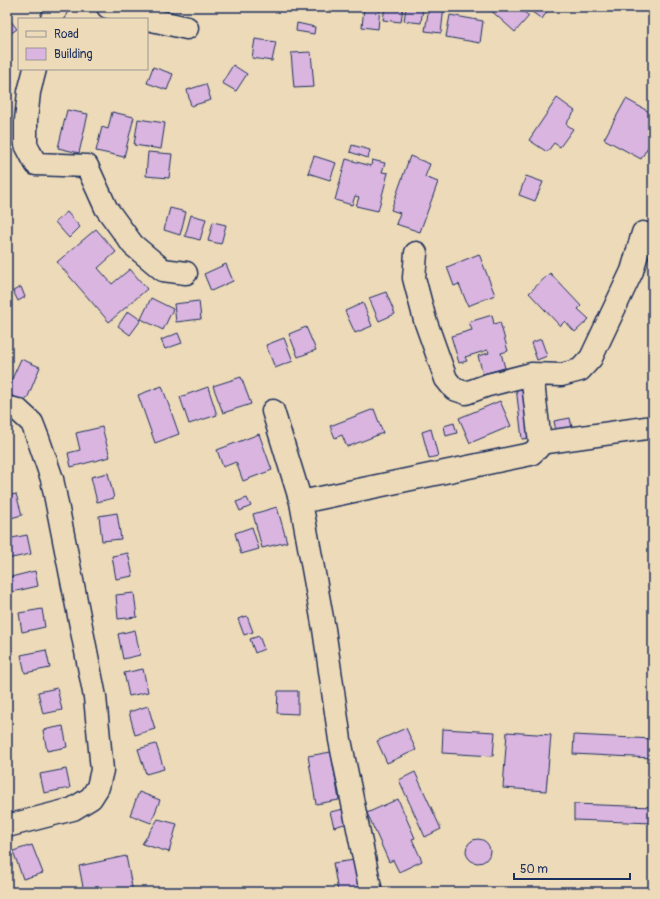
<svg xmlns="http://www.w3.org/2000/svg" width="660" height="899" font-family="Pangolin,sans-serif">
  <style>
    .building { fill: #d9b5e0; stroke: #1b2f5e }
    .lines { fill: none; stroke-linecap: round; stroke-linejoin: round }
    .minor-casing { stroke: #1b2f5e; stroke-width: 25 }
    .minor { stroke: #eddab8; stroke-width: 22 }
  </style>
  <rect width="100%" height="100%" fill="#eddab8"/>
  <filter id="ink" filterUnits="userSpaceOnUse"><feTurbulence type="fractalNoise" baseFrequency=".025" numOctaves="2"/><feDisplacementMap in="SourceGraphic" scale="8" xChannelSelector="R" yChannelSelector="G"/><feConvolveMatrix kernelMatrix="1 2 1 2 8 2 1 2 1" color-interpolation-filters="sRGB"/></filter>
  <g filter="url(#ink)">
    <path class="building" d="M364,7H380L378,29L362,27Z
      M385,7H403L401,22L383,20Z
      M406,7H423L421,23L404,21Z
      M429,7H444L441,33L425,31Z
      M487,7H518L529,16L515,32Z
      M525,7H550L542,19Z
      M450,15L483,21L480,43L446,37Z
      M7,16L17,29L7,36Z
      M297,23L315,27L314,34L296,31Z
      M255,39L276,42L272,61L252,58Z
      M311,52L314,87L294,88L291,53Z
      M233,65L247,74L236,91L222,83Z
      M153,67L173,74L167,90L147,83Z
      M206,84L211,100L191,106L187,90Z
      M557,98L575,111L566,124L573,129L560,147L554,143L547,152L529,140Z
      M626,99L653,114V138L641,159L604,139Z
      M67,110L88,114L79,153L58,148Z
      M112,112L134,117L124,157L96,151L102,127L108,129Z
      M138,119L165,123L161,149L134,145Z
      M352,145L370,150L368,158L350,152Z
      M148,152L172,154L169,178L146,176Z
      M314,156L336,163L330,180L308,173Z
      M410,156L430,164L425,177L438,182L420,232L396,224L400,213L391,210Z
      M346,159L371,166L372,160L385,163L382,172L388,173L378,211L356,206L359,197L355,196L352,205L335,200Z
      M526,176L543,182L535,201L519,195Z
      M170,208L186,212L180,235L164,230Z
      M67,212L80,227L69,238L55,222Z
      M191,215L206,219L200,240L185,236Z
      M213,222L226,225L221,244L208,241Z
      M96,229L116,252L98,268L112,284L130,269L147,289L109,322L57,262Z
      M479,254L495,295L468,306L459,284L454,286L447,267Z
      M226,264L233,281L211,291L204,274Z
      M550,273L581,306L578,309L589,319L575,332L565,321L560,326L529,293Z
      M21,287L25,297L18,301L13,291Z
      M386,292L395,314L379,321L369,298Z
      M151,298L173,309L163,330L141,319Z
      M199,301L201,319L176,322L174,304Z
      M363,303L372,326L355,333L345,311Z
      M128,311L141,320L130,335L118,326Z
      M492,315L494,324L500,322L508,351L501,353L505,368L483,374L478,356L489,353L488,350L465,357L467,361L459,363L451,336L472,330L469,322Z
      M306,327L316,350L298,357L289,334Z
      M178,333L182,343L165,349L161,340Z
      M284,338L293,361L275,368L266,345Z
      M541,339L547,356L537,360L531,343Z
      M21,359L40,367L27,399L7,398V390Z
      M241,377L251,404L223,413L213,386Z
      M162,386L179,434L155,443L138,395Z
      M526,386L532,438L522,439L516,387Z
      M208,387L217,415L189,424L180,397Z
      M500,401L511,426L470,443L459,418Z
      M374,409L383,433L347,447L342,435L335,438L330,426Z
      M570,418L573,433L557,436L554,421Z
      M454,423L457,433L446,436L444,426Z
      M102,427L110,457L71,467L68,453L80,450L76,433Z
      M431,429L438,456L429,458L422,432Z
      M259,434L272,470L243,481L236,462L223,467L217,450Z
      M108,473L114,498L97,502L91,477Z
      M16,494L22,515L7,519V496Z
      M247,498L251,506L240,511L236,502Z
      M277,507L287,542L262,548L253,514Z
      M117,513L121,539L102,541L99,516Z
      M252,527L259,549L241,554L235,533Z
      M27,535L31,554L7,559V539Z
      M128,553L133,576L116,579L112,556Z
      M35,571L38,586L8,593L7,578Z
      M134,593L137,617L118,619L116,595Z
      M42,609L45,627L22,632L19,613Z
      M247,616L253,632L244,635L238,619Z
      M135,630L140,655L123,659L118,634Z
      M259,636L264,649L255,653L250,639Z
      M46,650L50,668L25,673L21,655Z
      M143,669L148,692L129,696L124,673Z
      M57,688L62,710L43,714L38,692Z
      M278,691H298V714L277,713Z
      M148,706L155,729L135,735L129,712Z
      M63,726L67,747L47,751L43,730Z
      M406,728L416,750L387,763L377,741Z
      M443,729L495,732L493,756L442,753Z
      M507,732L551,735L546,791L503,788Z
      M574,735L653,739V758L573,754Z
      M156,744L164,769L146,774L138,749Z
      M331,752L339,800L316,804L308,756Z
      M66,769L70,788L44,793L40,774Z
      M415,772L441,829L425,837L399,780Z
      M139,792L160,800L151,823L130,815Z
      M398,799L415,838L412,839L422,861L399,872L393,860L389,862L367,813Z
      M574,804L653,807V823L574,820Z
      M344,809L348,823L334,827L330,812Z
      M158,819L177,824L169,852L142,844Z
      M466 851a12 12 0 1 1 24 0a12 12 0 1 1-24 0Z
      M32,845L43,873L23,879L13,851Z
      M126,856L133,892H84L79,866Z
      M355,860L360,892H338L333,863Z"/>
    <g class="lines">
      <defs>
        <path id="minor" d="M108,7L148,19L187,28
          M52,19L57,7
          M35,69L29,92L26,120V145L36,164L87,166L106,208L133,245L163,270L186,273
          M416,253L414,278L425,320L446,379L454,389L466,393L488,385L532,374L561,375L580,370L591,358L632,271L643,233
          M7,407L18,410L32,423L39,441L52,479L95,697L102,770L98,787L91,798L73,809L7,826
          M273,411L301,502L324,629L340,740L371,892
          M540,443L653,427
          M301,502L531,454L538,448L540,443L532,374"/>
      </defs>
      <use href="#minor" class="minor-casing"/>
      <use href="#minor" class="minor"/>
    </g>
  </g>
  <rect width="660" height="899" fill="none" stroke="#eddab8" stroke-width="24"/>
  <rect x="12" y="12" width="636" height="875" fill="none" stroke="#1b2f5e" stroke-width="1.5" filter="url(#ink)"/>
  <rect x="18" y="18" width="130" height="52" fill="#eddab8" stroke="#999694"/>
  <rect x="26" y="31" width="20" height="6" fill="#eddab8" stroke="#999694"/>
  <text x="54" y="38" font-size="12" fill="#1b2f5e">Road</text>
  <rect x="26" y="48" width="20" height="12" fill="#d9b5e0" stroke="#999694"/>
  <text x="54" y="58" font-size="12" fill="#1b2f5e">Building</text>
  <path d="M514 873v6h116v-6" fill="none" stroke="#1b2f5e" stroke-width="2"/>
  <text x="520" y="873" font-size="12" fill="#1b2f5e" stroke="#eddab8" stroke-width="3" paint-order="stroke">50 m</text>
</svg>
